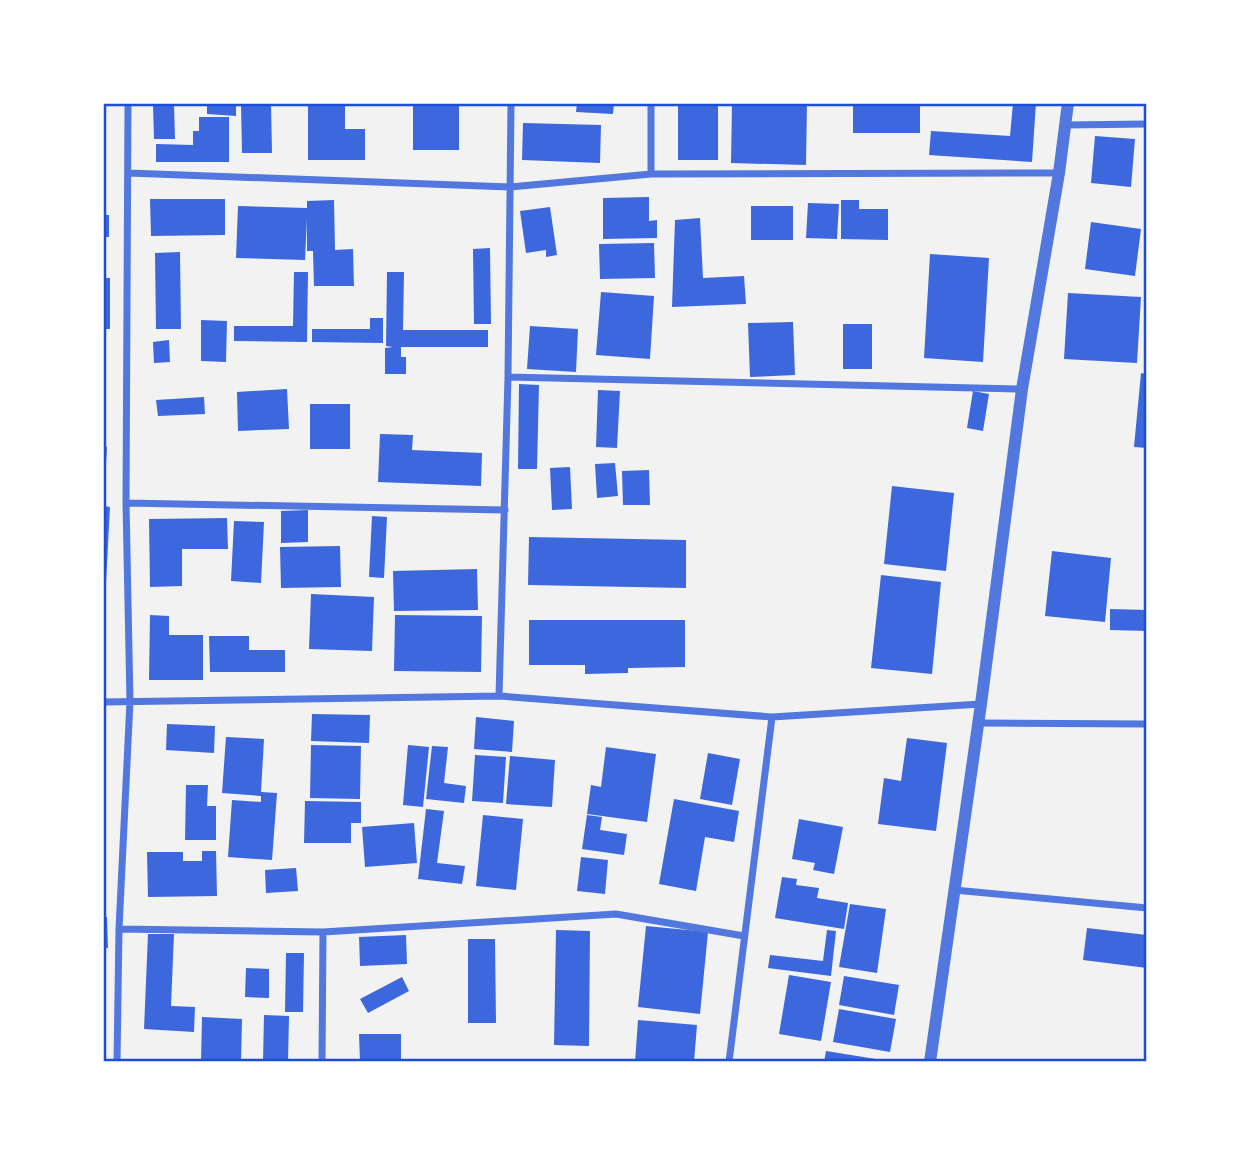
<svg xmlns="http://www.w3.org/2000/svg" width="1250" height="1165" font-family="Ubuntu,sans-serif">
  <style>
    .building { fill: #3d67dc }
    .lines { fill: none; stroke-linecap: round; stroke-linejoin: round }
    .minor { stroke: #5277de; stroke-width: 7 }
    .tertiary { stroke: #5277de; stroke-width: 12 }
    .neatline { fill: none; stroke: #1d4ed8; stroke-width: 2.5 }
  </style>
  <rect width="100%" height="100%" fill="#f2f2f2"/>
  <path class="building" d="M207,103H236V116L207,114Z
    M241,103H271L272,153H242Z
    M308,103H345V129H365V160H308Z
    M413,103H459V150H413Z
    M577,103H614L613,114L576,112Z
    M732,103H807L806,165L731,163Z
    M853,103H920V133H853Z
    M1013,103H1036L1032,162L929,155L931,131L1010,136Z
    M153,105H174L175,139H154Z
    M678,105H718V160H678Z
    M199,117H229V162H156V144L193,145V131H199Z
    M523,123L601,125L600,163L522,160Z
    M1095,136L1135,139L1131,187L1091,183Z
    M649,197V221L657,220V238L603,239V198Z
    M150,199H225V235L151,236Z
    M334,200L335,250L353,249L354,286H314L313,251H307V219L305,260L236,258L238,206L307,208V201Z
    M841,200H859V209H888V240L841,239Z
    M808,203L839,204L837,239L806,238Z
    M751,206H793V240H751Z
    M550,207L557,255L546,257V250L526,253L520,211Z
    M103,215H109V237H103Z
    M700,218L703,278L744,276L746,304L672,307L675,220Z
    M1091,222L1141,229L1135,276L1085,269Z
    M654,243L655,278L600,279L599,244Z
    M490,248L491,324H474L473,249Z
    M180,252L181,329H156L155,253Z
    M930,254L989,258L983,362L924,358Z
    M294,272H308L307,342L234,341V326H293Z
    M387,272H404L403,330H488V347H401V357H406V374H385V348L393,347L386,346Z
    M103,278H110V329H103Z
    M601,292L654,296L650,359L596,355Z
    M1068,293L1141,297L1137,363L1064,359Z
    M370,318H383V343L312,342V329H370Z
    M201,320L227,321L226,362L201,361Z
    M793,322L795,375L750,377L748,323Z
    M843,324H872V369H843Z
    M530,326L578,329L576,372L527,369Z
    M169,340L170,362L154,363L153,342Z
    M1141,373L1147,374V448L1134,447Z
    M519,384L539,385L537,469H518Z
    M287,389L289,429L238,431L237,392Z
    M598,390L620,391L617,448L596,447Z
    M973,391L989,394L983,431L967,428Z
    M204,397L205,414L158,416L156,400Z
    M310,404H350V449H310Z
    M380,434L413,435L412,450L482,453L481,486L378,482Z
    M103,446L107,447L106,463H103Z
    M615,463L618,496L597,498L595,464Z
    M570,467L572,509L552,510L550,468Z
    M649,470L650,505H623L622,471Z
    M892,486L954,493L946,571L884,564Z
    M103,506L110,507L106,583H103Z
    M308,510V542L281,543V511Z
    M372,516L387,517L384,578L369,577Z
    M227,518L228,549H182V586L150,587L149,519Z
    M234,521L264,522L261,583L231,581Z
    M529,537L686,540V588L528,585Z
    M340,546L341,587L281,588L280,547Z
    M1052,551L1111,558L1105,622L1045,616Z
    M477,569L478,610L394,611L393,571Z
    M881,575L941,582L932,674L871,668Z
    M311,594L374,597L372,651L309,649Z
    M1110,609L1147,610V631L1110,630Z
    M150,615L169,616V635H203V680H149Z
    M395,615L482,616L481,672L394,671Z
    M529,620H685V667L628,668V673L585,674V665H529Z
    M209,636H249V650H285V672H210Z
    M312,714L370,715L369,743L311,741Z
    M476,717L514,721L512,752L474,749Z
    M167,724L215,726L214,753L166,750Z
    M226,737L264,739L261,792L277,793L272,860L228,857L232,800L261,802V796L222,793Z
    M907,738L947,743L936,831L878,824L884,778L901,781Z
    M311,745L361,746L360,799L310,798Z
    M408,745L429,747L423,807L403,805Z
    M432,746L448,747L444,783L466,786L464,803L426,799Z
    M606,747L656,754L647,822L587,814L591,785L601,787Z
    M708,753L740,759L732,805L700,799Z
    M475,755L506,757L503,803L472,801Z
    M510,756L555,760L552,807L506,804Z
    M186,785H208L207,806H216V840H185Z
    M674,799L739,811L734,842L705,837L696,891L659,884Z
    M305,801L361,802V823H351V843H304Z
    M426,809L444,811L437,863L465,866L462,884L418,879Z
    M483,815L523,819L516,890L476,886Z
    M587,815L602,817L600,830L627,834L624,855L582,849Z
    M799,819L843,827L834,874L813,870L815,863L792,859Z
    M414,823L417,863L365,867L362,827Z
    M202,851H216L217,896L148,897L147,852H183V861H202Z
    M581,857L608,860L605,894L577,891Z
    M296,868L298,891L266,893L265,870Z
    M782,877L797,879L796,885L819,888L817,898L848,903L844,929L775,918Z
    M850,904L886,909L877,973L839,967Z
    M103,917H107L108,948H103Z
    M646,926L708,932L700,1014L638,1007Z
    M1087,928L1147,935V968L1083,960Z
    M556,930L590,931L589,1046L554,1045Z
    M827,930L836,931L831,976L768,968L770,955L823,961Z
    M148,934H174L171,1006L195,1007L194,1032L144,1029Z
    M406,935L407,964L360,966L359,937Z
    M468,939H495L496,1023H468Z
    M286,953H304L303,1012H285Z
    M246,968L269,969V998L245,997Z
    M789,975L831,982L821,1041L779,1034Z
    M844,976L899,985L894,1015L839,1005Z
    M402,977L409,991L368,1013L360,999Z
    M839,1009L896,1019L890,1052L833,1042Z
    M264,1015L289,1016L288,1062H263Z
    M202,1017L242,1019L241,1062H201Z
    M638,1020L697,1025L694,1062H635Z
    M359,1034H401V1062H360Z
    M826,1051L882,1060V1062H824Z"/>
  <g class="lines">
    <path class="minor" d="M1065,125L1147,124
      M128,173L510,187L651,174L1059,173
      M651,174V103
      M508,377L1022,389
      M126,503L505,510
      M499,696L508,377L511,103
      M103,702L499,696L772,717L981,704
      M978,723L1147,724
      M954,890L1147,908
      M119,929L323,932L616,914L744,936
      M117,1062L119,929L130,701L126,503L128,103
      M322,1062L323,932
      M729,1062L772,717"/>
    <path class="tertiary" d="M930,1062L981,704L1022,389L1059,173L1068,103"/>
  </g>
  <rect width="1250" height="1165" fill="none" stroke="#ffffff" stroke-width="210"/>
  <rect x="105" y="105" width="1040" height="955" class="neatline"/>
</svg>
